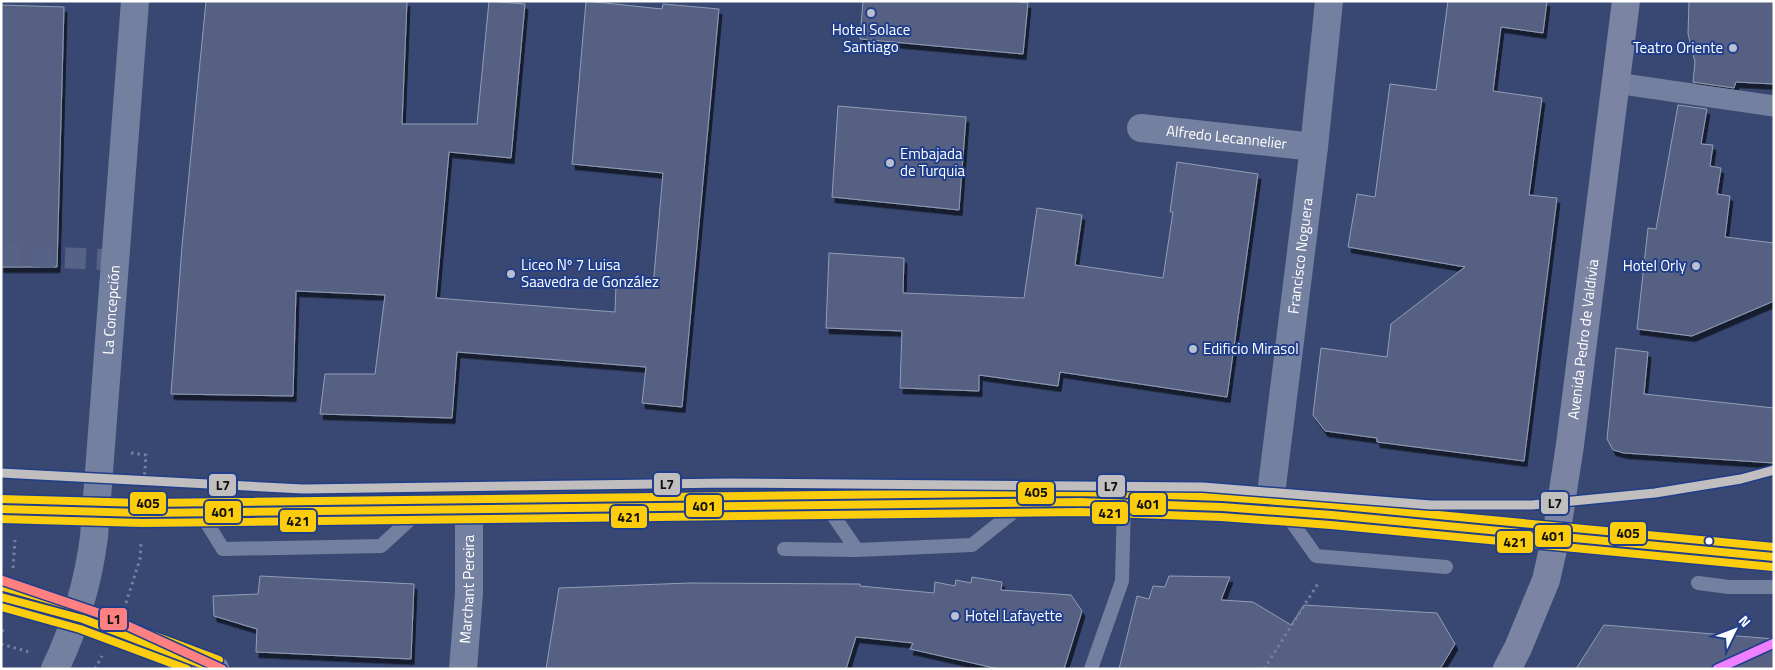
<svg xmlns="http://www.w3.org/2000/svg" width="1775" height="670" font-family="'Titillium Web',sans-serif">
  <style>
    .building { fill: #546182; stroke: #939db5; filter: url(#shadow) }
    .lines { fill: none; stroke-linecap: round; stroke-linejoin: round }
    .pedestrian-tunnel { stroke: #566387; stroke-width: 21; stroke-dasharray: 21 11; stroke-linecap: butt }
    .path { stroke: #74809f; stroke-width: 3; stroke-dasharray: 2.5 4; stroke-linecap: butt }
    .service { stroke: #74809f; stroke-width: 14 }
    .pedestrian { stroke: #74809f; stroke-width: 21 }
    .minor { stroke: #74809f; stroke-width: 28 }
    .tertiary { stroke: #74809f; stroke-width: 28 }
    .secondary { stroke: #7b85a3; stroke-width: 28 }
    .primary { stroke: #7e89a5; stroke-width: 28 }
    .bus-1-casing { stroke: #203e8a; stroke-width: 11 }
    .bus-2-casing { stroke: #203e8a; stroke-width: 11 }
    .bus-3-casing { stroke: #203e8a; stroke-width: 11 }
    .bus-1 { stroke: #fccd0d; stroke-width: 8 }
    .bus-2 { stroke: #fccd0d; stroke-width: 8 }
    .bus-3 { stroke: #fccd0d; stroke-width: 8 }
    .metro-1-casing { stroke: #203e8a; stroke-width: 12 }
    .metro-2-casing { stroke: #203e8a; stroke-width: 12 }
    .metro-3-casing { stroke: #203e8a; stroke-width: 12 }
    .metro-1 { stroke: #c0bebe; stroke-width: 9 }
    .metro-2 { stroke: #ff8080; stroke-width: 9 }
    .metro-3 { stroke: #ee80ff; stroke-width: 9 }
    .poi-dot { fill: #b9bfce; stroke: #203e8a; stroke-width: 2 }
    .bus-dot { fill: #fff; stroke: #203e8a; stroke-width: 2 }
    .labels { text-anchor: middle; stroke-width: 4; stroke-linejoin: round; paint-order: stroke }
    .poi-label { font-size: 15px; fill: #fff; stroke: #203e8a; text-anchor: start }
    .street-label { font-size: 15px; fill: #fff; stroke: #203e8a }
    .line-badge { stroke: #203e8a; stroke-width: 2 }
    .pale-badge-label { font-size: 14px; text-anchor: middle; font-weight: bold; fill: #111 }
  </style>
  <defs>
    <filter id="shadow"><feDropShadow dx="3" dy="5.5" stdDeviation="0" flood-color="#0009"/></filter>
  </defs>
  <rect width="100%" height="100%" fill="#384872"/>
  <path class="building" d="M206,1H407L402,124H477L489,1L525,4L511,158L449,152L436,298L615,312L616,284L653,287L663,173L572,164L586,1L662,9L663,4L719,9L682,407L642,403L646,367L457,352L452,418L320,414L325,374H375L385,295L296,291L293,396L171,394L182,246Z
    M863,1H1011L1028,3L1023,54L860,39Z
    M1448,1H1547L1543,33L1501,27L1493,91L1542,98L1529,195L1557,198L1524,461L1377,442V438L1325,431L1313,415L1321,348L1387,357L1391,324L1465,267L1348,247L1357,194L1375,197L1390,84L1436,90Z
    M1689,1H1774V84L1736,82L1734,88L1693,82L1695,62L1688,34Z
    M1,5L64,7L57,267H1Z
    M1678,105L1707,109L1701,144L1713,145L1710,166L1721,168L1717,194L1730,196L1725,237L1774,243V301L1692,336L1637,329L1648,228L1656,229Z
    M838,106L966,117L959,210L832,197Z
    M1177,162L1258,174L1227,397L1060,372L1058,386L979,375V391L900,388L902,331L826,328L829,253L904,258L903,293L1024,298L1037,208L1082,215L1075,265L1163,278L1173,212H1170Z
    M1616,348L1648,352L1644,394L1774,408V463L1624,453L1613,450L1607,439Z
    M260,576L414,584L411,659L256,652L257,629L214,616L213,596L258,594Z
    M1169,576L1230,577L1221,600L1253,602L1291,625L1304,605L1437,613L1455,644L1440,669H1119L1137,596L1149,599L1153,586L1165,587Z
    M972,577L1002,582L1001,590L1071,595L1082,611L1064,669H999L910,649L913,643L856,637L846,669H546L559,588L689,583L860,584V586L934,593L935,582L955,586L956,580L971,583Z
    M1604,625L1774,639V669H1576Z"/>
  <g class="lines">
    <path class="pedestrian-tunnel" d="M1,255L115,260"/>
    <path class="path" d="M131,453L146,455L144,483
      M13,568L15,540
      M126,603L140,559L141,544
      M1,638L3,629
      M1,644L29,652
      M95,669L102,656
      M1264,669L1319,582"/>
    <path class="service" d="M826,505L857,550
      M1284,511L1316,556L1446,567
      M200,512L223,549L381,546L419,511
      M784,549L857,550L972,545L1022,505
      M1698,583L1729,587H1774
      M1091,669L1122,581L1124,503"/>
    <path class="pedestrian" d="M1616,83L1774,106"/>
    <g class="minor">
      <path id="s1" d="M1141,128L1314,147"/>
      <path id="s2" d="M1269,510L1314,147L1329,1"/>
    </g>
    <g class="tertiary">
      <path id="s3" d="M55,669C75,627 88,583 94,537L135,1"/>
      <path id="s4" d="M463,669L469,593V510"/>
    </g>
    <path class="secondary" id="s5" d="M1507,669L1518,648L1546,580L1556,536L1570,445L1626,1"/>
    <path class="primary" d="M1,509L142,513L1080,502C1143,504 1206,506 1269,510C1438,522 1605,542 1774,557
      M1,597C75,613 145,641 215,669"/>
    <defs>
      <path id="bus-1" d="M1,509L142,513L1080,502L1222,507L1332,515L1774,557
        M1,597L83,619L214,669"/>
      <path id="bus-2" d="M1,519L142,523L1080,512L1221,517L1331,525L1773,567
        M1,607L80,629L187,669"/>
      <path id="bus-3" d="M1,499L142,503L1080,492L1222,497L1333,505L1774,547
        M3,587L86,610L219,660"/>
    </defs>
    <use href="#bus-1" class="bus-1-casing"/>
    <use href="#bus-2" class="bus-2-casing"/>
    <use href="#bus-3" class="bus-3-casing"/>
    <use href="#bus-1" class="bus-1"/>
    <use href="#bus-2" class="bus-2"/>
    <use href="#bus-3" class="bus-3"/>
    <defs>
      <path id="metro-1" d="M1,473L303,489L729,483L1203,487L1431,505H1532L1655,493L1741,479L1774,470"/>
      <path id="metro-2" d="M1,580L104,615L222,669"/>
      <path id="metro-3" d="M1717,669L1774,643"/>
    </defs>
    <use href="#metro-1" class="metro-1-casing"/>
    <use href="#metro-2" class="metro-2-casing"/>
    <use href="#metro-3" class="metro-3-casing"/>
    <use href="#metro-1" class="metro-1"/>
    <use href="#metro-2" class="metro-2"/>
    <use href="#metro-3" class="metro-3"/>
  </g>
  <g class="poi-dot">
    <circle cx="871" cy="13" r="5"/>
    <circle cx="1733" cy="48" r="5"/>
    <circle cx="890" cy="163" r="5"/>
    <circle cx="1696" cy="266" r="5"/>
    <circle cx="511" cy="274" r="5"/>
    <circle cx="1193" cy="349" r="5"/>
    <circle cx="955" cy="616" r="5"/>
  </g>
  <circle class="bus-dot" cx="1709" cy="541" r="4.5"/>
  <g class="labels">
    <g class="poi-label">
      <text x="871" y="35" text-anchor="middle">Hotel Solace<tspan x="871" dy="17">Santiago</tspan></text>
      <text x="1723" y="53" text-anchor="end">Teatro Oriente</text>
      <text x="900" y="159">Embajada<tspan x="900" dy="17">de Turquia</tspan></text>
      <text x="521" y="270">Liceo Nº 7 Luisa<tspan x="521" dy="17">Saavedra de González</tspan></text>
      <text x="1686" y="271" text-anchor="end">Hotel Orly</text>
      <text x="1203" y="354">Edificio Mirasol</text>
      <text x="965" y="621">Hotel Lafayette</text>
    </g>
    <g class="street-label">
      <text dy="5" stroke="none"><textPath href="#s1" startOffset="86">Alfredo Lecannelier</textPath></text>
      <text dy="5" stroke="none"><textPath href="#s2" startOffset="256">Francisco Noguera</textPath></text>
      <text dy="5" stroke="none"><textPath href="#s3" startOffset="366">La Concepción</textPath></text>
      <text dy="5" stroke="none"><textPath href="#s5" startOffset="341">Avenida Pedro de Valdivia</textPath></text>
      <text dy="5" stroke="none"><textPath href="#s4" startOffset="80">Marchant Pereira</textPath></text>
    </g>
  </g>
  <g class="line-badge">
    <rect x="653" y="472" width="28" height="24" rx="5" fill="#c0bebe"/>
    <rect x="208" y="473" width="29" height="24" rx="5" fill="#c0bebe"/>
    <rect x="1097" y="474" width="29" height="24" rx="5" fill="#c0bebe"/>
    <rect x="1017" y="481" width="38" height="24" rx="5" fill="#fccd0d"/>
    <rect x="1540" y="491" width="29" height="24" rx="5" fill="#c0bebe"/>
    <rect x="129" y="491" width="38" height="24" rx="5" fill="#fccd0d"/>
    <rect x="1129" y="492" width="38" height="24" rx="5" fill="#fccd0d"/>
    <rect x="685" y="494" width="38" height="24" rx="5" fill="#fccd0d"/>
    <rect x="204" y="500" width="38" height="24" rx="5" fill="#fccd0d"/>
    <rect x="1091" y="501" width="38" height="24" rx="5" fill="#fccd0d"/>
    <rect x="610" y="505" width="38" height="24" rx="5" fill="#fccd0d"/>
    <rect x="279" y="509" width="38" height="24" rx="5" fill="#fccd0d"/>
    <rect x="1609" y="521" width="38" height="24" rx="5" fill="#fccd0d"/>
    <rect x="1534" y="524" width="38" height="24" rx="5" fill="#fccd0d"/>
    <rect x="1496" y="530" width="38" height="24" rx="5" fill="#fccd0d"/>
    <rect x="99" y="607" width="29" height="24" rx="5" fill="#ff8080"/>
  </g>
  <g class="pale-badge-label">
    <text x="667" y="489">L7</text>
    <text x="223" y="490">L7</text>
    <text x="1111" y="491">L7</text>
    <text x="1036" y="497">405</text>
    <text x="1555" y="508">L7</text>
    <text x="148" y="508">405</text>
    <text x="1148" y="509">401</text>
    <text x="704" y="511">401</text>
    <text x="223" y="517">401</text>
    <text x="1110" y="518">421</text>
    <text x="629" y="522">421</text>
    <text x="298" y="526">421</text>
    <text x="1628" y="538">405</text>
    <text x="1553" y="541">401</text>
    <text x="1515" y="547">421</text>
    <text x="114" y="624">L1</text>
  </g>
  <rect width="1775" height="670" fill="none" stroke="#ffffff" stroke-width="5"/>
  <g transform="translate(1735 630) rotate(48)" stroke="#203e8a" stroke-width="4" paint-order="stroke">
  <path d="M0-4L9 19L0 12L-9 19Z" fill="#ffffff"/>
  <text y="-8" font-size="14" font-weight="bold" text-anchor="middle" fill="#ffffff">N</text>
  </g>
</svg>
